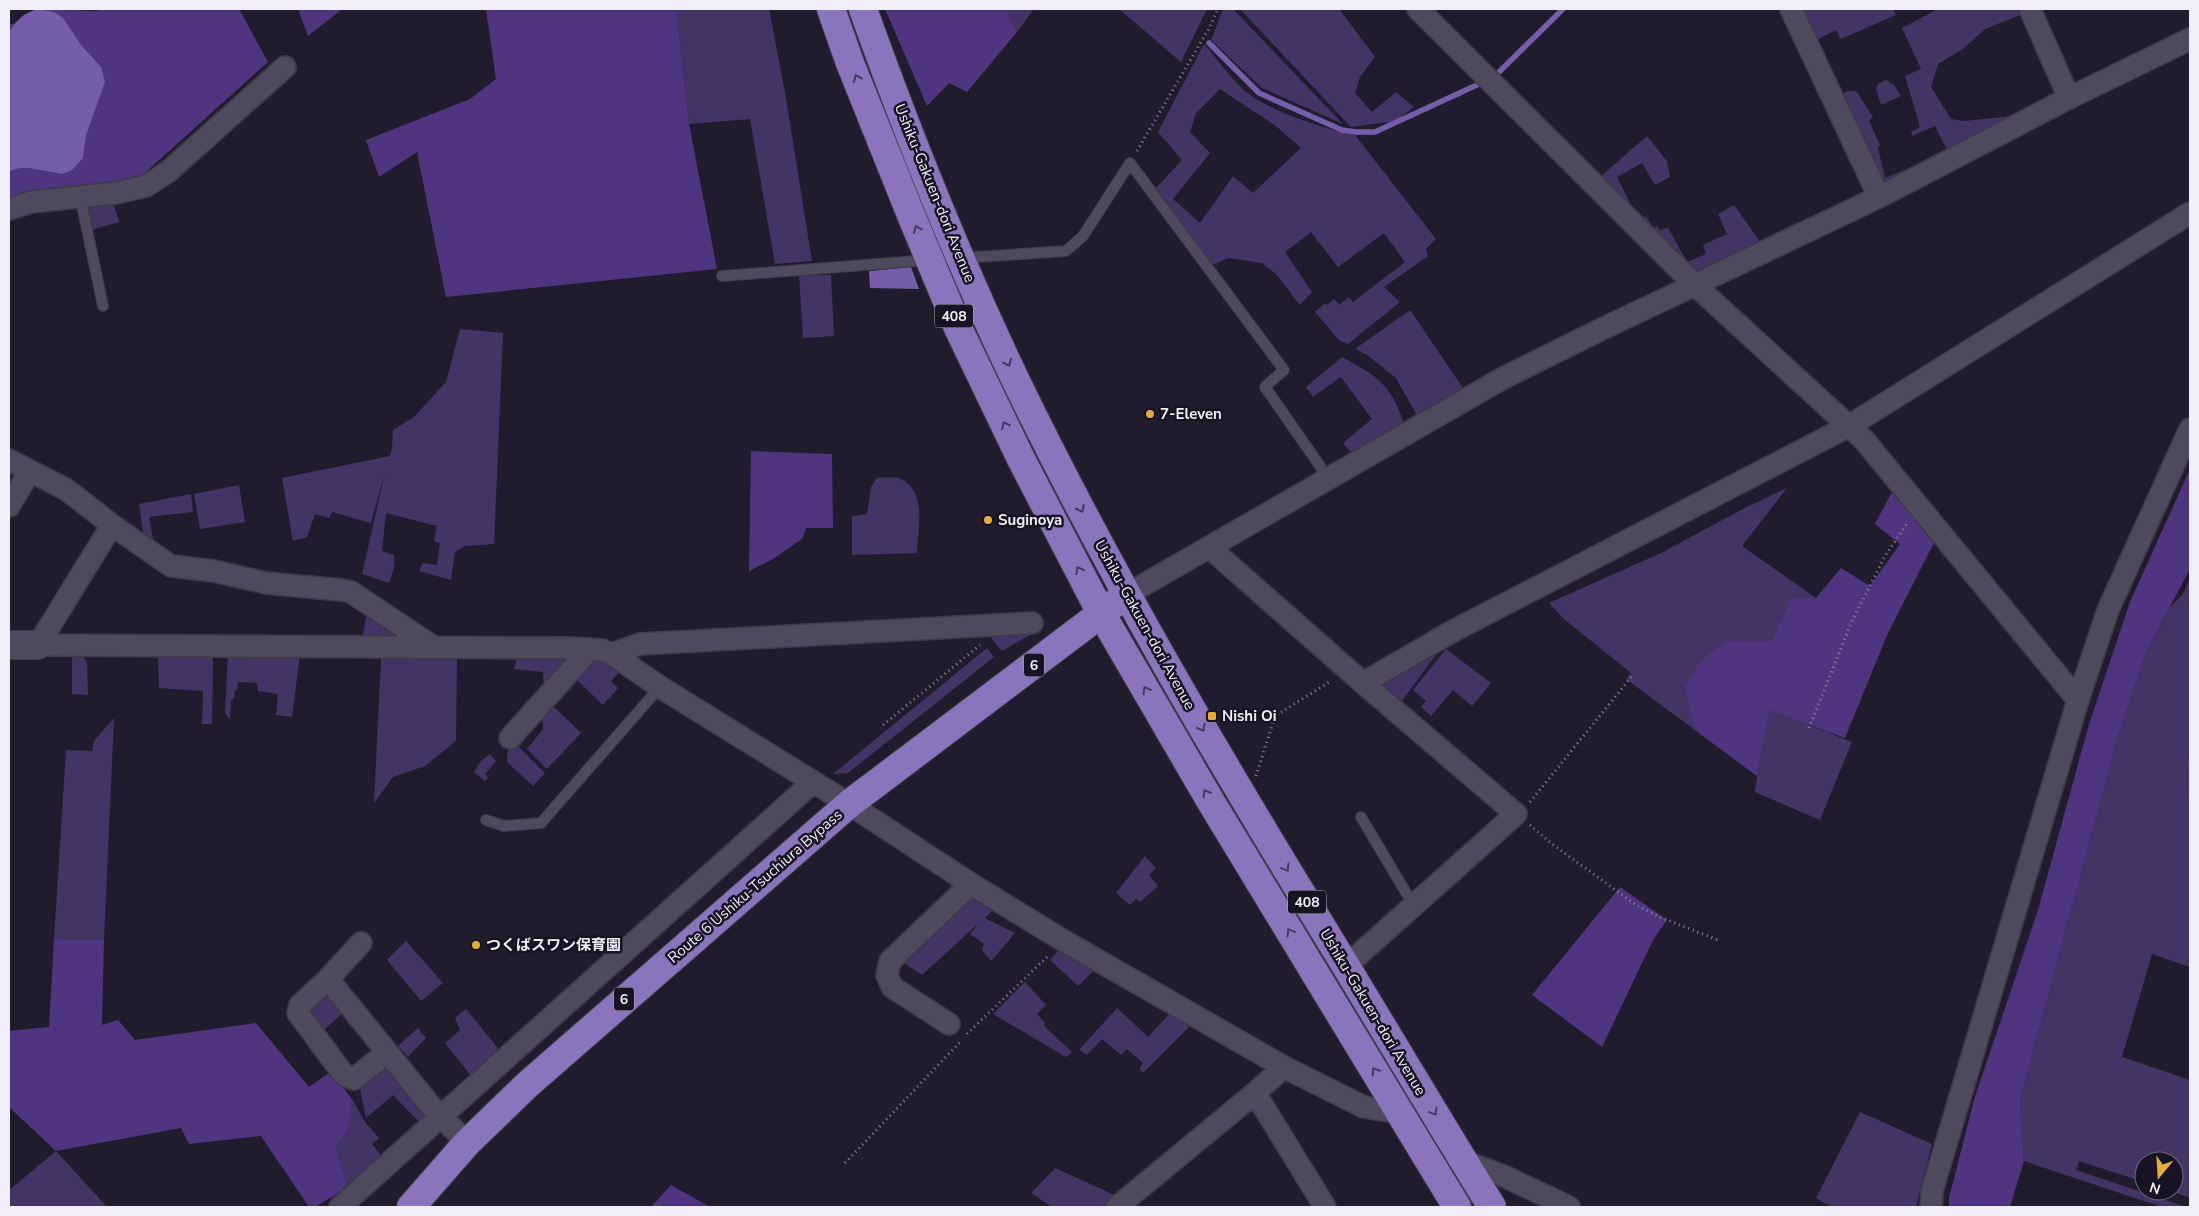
<svg xmlns="http://www.w3.org/2000/svg" width="2199" height="1216" font-family="'Nunito Sans','Noto Sans JP',sans-serif">
  <style>
    .green { fill: #433465; fill-rule: evenodd }
    .forest { fill: #4f357f }
    .water { fill: #755dab }
    .lines { fill: none; stroke-linecap: round; stroke-linejoin: round }
    .stream { stroke: #755dab; stroke-width: 5.5 }
    .lane-casing { stroke: #3e3947; stroke-width: 12 }
    .street-casing { stroke: #3e3947; stroke-width: 24 }
    .secondary-casing { stroke: #3e3947; stroke-width: 30 }
    .highway-casing { stroke: #3e3947; stroke-width: 30 }
    .path { stroke: #8a8694; stroke-width: 3; stroke-dasharray: 1 4; stroke-linecap: butt }
    .lane { stroke: #4e495c; stroke-width: 10 }
    .street { stroke: #4e495c; stroke-width: 21 }
    .secondary { stroke: #4e495c; stroke-width: 28 }
    .highway { stroke: #8a75bd; stroke-width: 28 }
    .oneway { stroke: #463a61 }
    .poi-dot { fill: #e5ad35; stroke: #181323; stroke-width: 2 }
    .labels { text-anchor: middle; stroke-width: 5; stroke-linejoin: round; paint-order: stroke }
    .shield { fill: #181323; stroke: #b0acba; stroke-width: 1 }
    .shield-label { font-size: 14px; font-weight: bold; fill: #f1eefa }
    .street-label { font-size: 15px; fill: #f1eefa; stroke: #181323 }
    .poi-label { font-size: 15px; font-weight: bold; fill: #f1eefa; stroke: #181323; text-anchor: start }
  </style>
  <rect width="100%" height="100%" fill="#211c2d"/>
  <path class="green" d="M676,9H769L785,92L812,261L775,264L750,119L689,124Z
    M1006,9H1034L1017,32Z
    M1119,9H1207L1181,62Z
    M1223,9H1233L1343,124L1262,88L1211,40Z
    M1240,9H1339L1375,57L1360,77L1355,93L1372,112L1396,92L1414,107L1396,121L1351,127Z
    M1801,9H1893L1896,15L1841,39L1836,30L1816,40Z
    M1938,9H2020L2023,14L1985,29L1963,49L1938,64L1931,87L1951,119L1964,121L2013,116L2010,124L1882,188L1838,98L1847,91H1856L1873,117L1869,121L1880,145L1878,148L1885,178L1948,152L1935,126L1912,136L1911,132L1920,127L1905,76L1921,69L1902,28Z
    M1204,44C1217,59 1230,78 1245,91C1269,111 1325,129 1355,135L1436,239L1426,249L1428,256L1384,287L1400,302L1348,344L1340,341L1315,312L1325,303L1327,305L1334,299L1339,305L1349,297L1353,302L1405,262L1384,233L1338,267L1311,232L1285,252L1312,292L1300,305L1276,274L1262,263L1228,258L1212,265L1156,188L1182,160L1158,132ZM1220,89L1276,126L1301,148L1253,193L1233,176L1200,223L1173,199L1210,153L1190,132L1196,113Z
    M1886,80L1894,85L1901,96L1881,105L1876,89L1878,84Z
    M1647,136L1667,161L1670,177L1655,185L1642,163L1617,177L1630,203L1626,204L1600,177Z
    M87,202H113L119,222L91,230Z
    M1734,205L1763,246L1695,278L1640,220L1646,216L1653,228L1657,226L1659,230L1668,228L1687,262L1706,254L1703,245L1727,234L1718,214Z
    M799,275H831L834,336L803,338Z
    M1410,310L1465,391L1419,419L1396,378L1367,355L1355,349Z
    M460,329L503,333L494,544L465,546L455,552L451,580L419,571L423,563L437,565L440,543L434,541L437,526L386,513L382,551L394,555V568L389,583L362,574L385,473L371,523L332,512L329,518L315,514L307,537L293,541L282,478L390,456L392,448L393,430L414,417L446,382Z
    M1342,357C1377,376 1392,385 1404,424L1355,457L1343,443L1372,419L1341,377L1313,397L1306,387Z
    M877,478C884,478 895,476 901,479C927,491 918,530 917,553L852,555V516L867,514L871,487Z
    M239,485L245,522L200,529L194,494Z
    M1787,488L1742,546L1816,598L1769,709L1852,742L1820,820L1755,792L1757,776L1626,679L1631,673L1564,619L1549,603L1661,553L1743,509Z
    M191,494L193,512L149,517L154,544L144,540L139,504Z
    M2190,578V757L2188,759V795L2190,799V967L2152,954L2122,1057L2190,1080V1198L2171,1191H2174V1161H2144V1182L2079,1161L2076,1170L2186,1207H2162L2024,1161L2020,1100L2118,737L2146,652L2170,607L2183,594Z
    M367,611L411,641L363,636Z
    M1029,631L1030,635L1002,651L992,639V633Z
    M987,648L994,657L848,773L833,774Z
    M1446,649L1491,683L1472,706L1453,690L1431,716L1421,707L1426,701L1413,690Z
    M228,652L300,655L292,717L276,715L278,694L258,691L257,683L238,682L237,690L235,691L234,698L231,701L230,720L225,713Z
    M1438,652L1399,705L1382,689L1381,680Z
    M591,654L605,658L619,672L611,681L618,688L603,705L573,676Z
    M72,655L82,656L87,662L88,695L72,694Z
    M158,655H213L212,724H202L203,691L159,688Z
    M518,656L574,657L544,689L543,672L514,669Z
    M381,659H457L456,741L425,766L393,777L374,803Z
    M550,703L581,733L547,769L527,749L543,729L542,714Z
    M114,718L104,940L54,939L66,750L92,751L94,741Z
    M515,743L545,773L533,786L507,762L508,748Z
    M490,754L496,761L485,774L488,778L485,781L474,772L481,761Z
    M1145,856L1156,868L1149,875L1158,886L1140,902L1136,899L1130,905L1116,893Z
    M976,894L996,907L985,918L1015,933L991,961L982,950L984,944L970,934L979,923L922,975L898,959Z
    M406,941L443,983L421,1001L387,960Z
    M1062,946L1095,970L1078,986L1050,960Z
    M1025,982L1046,1005L1037,1014L1045,1023L1044,1026L1072,1052L1066,1057L993,1014Z
    M328,994L344,1012L324,1030L311,1012L313,1005Z
    M1117,1008L1148,1037L1171,1012L1190,1026L1143,1073L1139,1069L1143,1063L1127,1049L1121,1055L1102,1039L1087,1055L1079,1050Z
    M466,1009L501,1052L472,1077L445,1043L460,1030L455,1018Z
    M418,1028L426,1038L408,1057L398,1046Z
    M387,1064L429,1119L415,1132L411,1129L418,1121L393,1095L366,1118L359,1084Z
    M353,1101L365,1122L379,1138L372,1144L384,1159L348,1187L336,1147L348,1131Z
    M1860,1112L1932,1144L1916,1207H1832L1816,1198Z
    M56,1151L107,1207H9V1190Z
    M1055,1168L1117,1196L1103,1207H1052L1031,1193Z"/>
  <path class="forest" d="M41,9L96,11L104,9H239L268,62L137,180L9,200V24H14L24,14Z
    M298,9H342L308,36Z
    M486,9H676L689,124L717,269L446,297L417,152L379,177L366,140L470,99L496,79Z
    M885,9H1006L1017,32L967,92L949,83L927,106Z
    M751,451L832,454L833,528H806L802,539L773,559L749,571Z
    M2190,469V569L2146,652L2118,737L2020,1100L2024,1161L2010,1207H1949V1198L1974,1100L2038,910L2089,724L2130,602Z
    M1893,490L1936,539L1888,633L1845,738L1769,710L1757,776L1699,733L1691,716L1685,688L1698,664L1725,641H1772L1792,597L1816,598L1841,568L1870,586L1900,544L1875,524Z
    M2190,757V799L2188,796V759Z
    M1620,887L1667,920L1653,940L1602,1047L1532,995Z
    M54,939L104,940L102,1025L118,1020L135,1040L256,1023L309,1087L332,1071L353,1101L348,1131L336,1147L348,1187L315,1207H309L261,1136L189,1144L181,1128L56,1151L9,1107V1031L49,1027Z
    M671,1185L710,1207H651Z"/>
  <path class="water" d="M37,9L54,12L63,18L81,45L101,67L105,82L86,135L83,158L72,170L62,174L30,168H20L9,171V33C16,20 24,14 37,9Z
    M911,267L919,289L870,288L869,271Z"/>
  <g class="lines">
    <path class="stream" d="M1209,43L1259,93L1342,130L1356,132H1375L1479,84
      M1496,75L1563,9"/>
    <defs>
      <path id="lane" d="M80,196L103,306
        M962,258L1066,251L1083,236L1130,163L1284,370L1265,387L1329,479
        M722,276L929,260
        M1361,817L1414,906
        M486,820L504,826L541,823L660,687"/>
      <path id="street" d="M1418,9L1696,286L1864,440L2078,700
        M1791,9L1879,197
        M2030,9L2069,98
        M9,209L31,202L116,193L146,186L169,171L285,67
        M9,460L67,490L112,525L38,645
        M9,506L30,471
        M112,525L171,566L214,571L266,583L341,590L351,592L435,648
        M1210,548L1363,683L1516,814L1346,966
        M1126,595L1505,377L1604,328L1879,197L2069,98L2190,39
        M38,645L572,648L602,650L612,654L660,687L849,804L971,884L1064,941L1284,1067L1364,1107L1400,1113
        M612,654L640,644L1032,623
        M1363,683L1453,631L1849,426L2190,213
        M510,738L590,649
        M326,981L361,943
        M949,1024L892,987L887,975L890,961L971,884
        M386,1053L354,1079L344,1075L298,1013L300,1005L326,981L332,984L430,1105L467,1143
        M1255,1093L1325,1207
        M1463,1161L1506,1177L1569,1207
        M340,1207L812,783
        M1117,1207L1255,1093L1284,1067
        M1931,1207L1932,1191L2078,700L2108,610L2190,429"/>
      <path id="secondary" d="M9,645H38"/>
      <path id="highway" d="M831,9L850,63L911,215L959,330L1021,459L1101,613L1211,802L1457,1207
        M863,9C908,135 958,260 1016,381C1110,575 1220,761 1333,945C1386,1032 1438,1120 1492,1207
        M411,1207L467,1143L527,1085L849,804L1115,603"/>
    </defs>
    <use href="#lane" class="lane-casing"/>
    <use href="#street" class="street-casing"/>
    <use href="#secondary" class="secondary-casing"/>
    <use href="#highway" class="highway-casing"/>
    <path class="path" d="M1137,151L1208,30L1218,9
      M883,725L980,645
      M1809,728L1852,621L1885,556L1908,522
      M1256,776L1275,716L1331,681
      M1530,802L1632,676
      M1530,825L1552,844L1636,905L1662,918L1718,940
      M967,1034L1049,955
      M845,1163L960,1042"/>
    <use href="#lane" class="lane"/>
    <use href="#street" class="street"/>
    <use href="#secondary" class="secondary"/>
    <use href="#highway" class="highway"/>
  </g>
  <defs><path id="oneway-chevron" d="M-2-3.5L2.5 0L-2 3.5" fill="none" stroke-width="1.6" stroke-linecap="round" stroke-linejoin="round" transform="scale(1.25)"/></defs>
  <g class="oneway">
    <use href="#oneway-chevron" transform="translate(857 78) rotate(-112)"/>
    <use href="#oneway-chevron" transform="translate(917 229) rotate(-113)"/>
    <use href="#oneway-chevron" transform="translate(1008 363) rotate(65)"/>
    <use href="#oneway-chevron" transform="translate(1005 425) rotate(-116)"/>
    <use href="#oneway-chevron" transform="translate(1081 509) rotate(63)"/>
    <use href="#oneway-chevron" transform="translate(1079 570) rotate(-117)"/>
    <use href="#oneway-chevron" transform="translate(1146 690) rotate(-120)"/>
    <use href="#oneway-chevron" transform="translate(1202 728) rotate(60)"/>
    <use href="#oneway-chevron" transform="translate(1206 793) rotate(-120)"/>
    <use href="#oneway-chevron" transform="translate(1286 868) rotate(59)"/>
    <use href="#oneway-chevron" transform="translate(1290 932) rotate(-121)"/>
    <use href="#oneway-chevron" transform="translate(1375 1071) rotate(-121)"/>
    <use href="#oneway-chevron" transform="translate(1434 1112) rotate(59)"/>
  </g>
  <g class="poi-dot">
    <circle cx="1150" cy="414" r="5"/>
    <circle cx="988" cy="520" r="5"/>
    <rect x="1207" y="711" width="10" height="10" rx="2.5"/>
    <circle cx="476" cy="945" r="5"/>
  </g>
  <g class="labels">
    <g class="shield">
      <rect x="935" y="304.5" width="38" height="23" rx="4"/>
      <rect x="1024" y="653.5" width="20" height="23" rx="4"/>
      <rect x="1288" y="890.5" width="38" height="23" rx="4"/>
      <rect x="614" y="987.5" width="20" height="23" rx="4"/>
    </g>
    <g class="shield-label">
      <text x="954" y="321">408</text>
      <text x="1034" y="670">6</text>
      <text x="1307" y="907">408</text>
      <text x="624" y="1004">6</text>
    </g>
    <g class="street-label">
      <text transform="translate(935 193) rotate(68)" y="5">Ushiku-Gakuen-dori Avenue</text>
      <text transform="translate(1145 625) rotate(61)" y="5">Ushiku-Gakuen-dori Avenue</text>
      <text transform="translate(755 886) rotate(-41)" y="5">Route 6 Ushiku-Tsuchiura Bypass</text>
      <text transform="translate(1373 1012) rotate(59)" y="5">Ushiku-Gakuen-dori Avenue</text>
    </g>
    <g class="poi-label">
      <text x="1160" y="419">7-Eleven</text>
      <text x="998" y="525">Suginoya</text>
      <text x="1222" y="721">Nishi Oi</text>
      <text x="486" y="950">つくばスワン保育園</text>
    </g>
  </g>
  <rect width="2199" height="1216" fill="none" stroke="#f1eefa" stroke-width="20"/>
  <g transform="translate(2159 1176) rotate(198)"><circle r="24" fill="#181323" stroke="#6f6b79"/>
  <path d="M0-4L9 19L0 12L-9 19Z" fill="#e5ad35"/>
  <text y="-8" font-size="14" font-weight="bold" text-anchor="middle" fill="#f1eefa">N</text>
  </g>
</svg>
